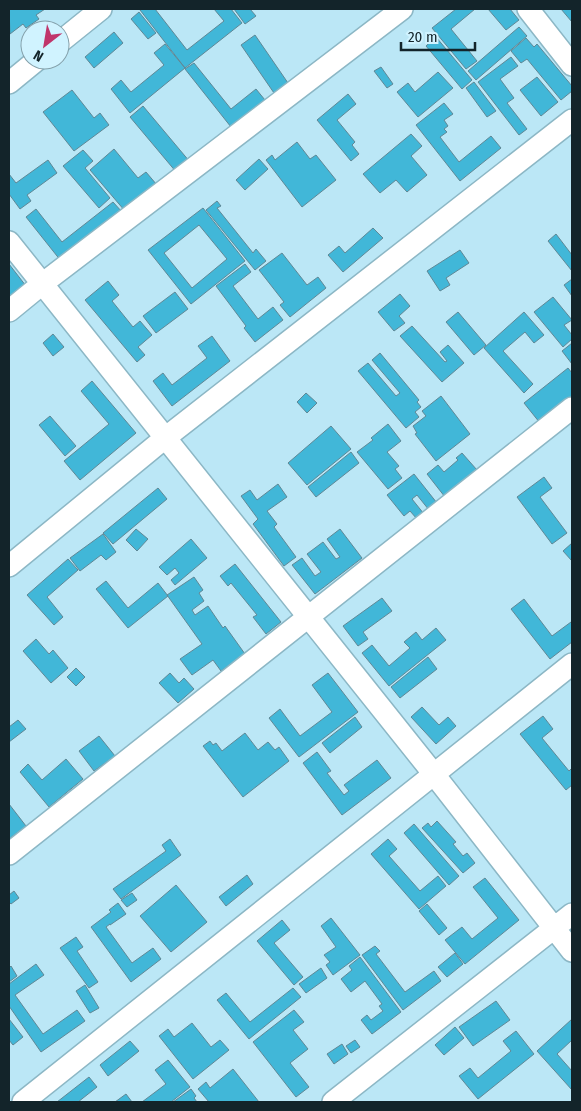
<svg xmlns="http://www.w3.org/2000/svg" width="581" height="1111" font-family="'Fira Sans Condensed',sans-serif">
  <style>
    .building { fill: #41b7d8; stroke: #5f8896; fill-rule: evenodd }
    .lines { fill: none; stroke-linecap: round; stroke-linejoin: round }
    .street-casing { stroke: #8cb7c5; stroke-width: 24 }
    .street { stroke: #fff; stroke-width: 21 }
  </style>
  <rect width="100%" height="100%" fill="#bbe7f6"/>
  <path class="building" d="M9,9H45L36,15L39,19L26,28L23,24L10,34Z
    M143,9H155L187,50L224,21L214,9H231L242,23L185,68L140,10Z
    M234,9H250L256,16L245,24Z
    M456,9H475L451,29L477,61L466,69L432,28Z
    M488,9H510L519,20L506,30Z
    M561,9H572V22Z
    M139,12L156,33L148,39L131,19Z
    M519,27L527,36L476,80L468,71Z
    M114,32L123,43L94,68L85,57Z
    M255,35L288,83L274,93L241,45Z
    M436,37L472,80L462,89L426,46Z
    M526,38L534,47L537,44L572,86V91L561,100L527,59L521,63L511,51Z
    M165,44L185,68L130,113L111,89L121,80L131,92L164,65L154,53Z
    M511,57L518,66L500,79L514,98L507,103L527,129L519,135L478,82Z
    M194,63L231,109L256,89L265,100L231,127L185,69Z
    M381,67L393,84L387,88L374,71Z
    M438,72L453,88L418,117L397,92L408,83L415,92Z
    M537,77L558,102L541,116L520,90Z
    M474,82L496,111L487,117L466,88Z
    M72,90L94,118L100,113L109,125L74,151L43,112Z
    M348,94L356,104L337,120L355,142L352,145L359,154L351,161L317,120Z
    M444,103L453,114L444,120L448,126L444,129L447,132L440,137L459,162L491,136L501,148L460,181L416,125Z
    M143,106L190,162L177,173L130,117Z
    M411,134L422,146L411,156L427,175L407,192L396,180L380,193L363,174Z
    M297,142L310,159L316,155L336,180L302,207L266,160L272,155L275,160Z
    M114,149L138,178L146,172L157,185L125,211L90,170Z
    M83,150L93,161L85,168L110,198L99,208L63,166Z
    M259,159L268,169L245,190L236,180Z
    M48,160L57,173L27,195L31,201L20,209L9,194V174L16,183Z
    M217,201L221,206L217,208L253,253L256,249L266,261L255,270L206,210Z
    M113,202L123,213L61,261L26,217L36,209L62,242Z
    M203,208L245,261L191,304L148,250ZM199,225L227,259L192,288L164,253Z
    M373,228L383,238L343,272L328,255L339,246L345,253Z
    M556,234L572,255V271L548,241Z
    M460,250L469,263L446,278L450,285L440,291L427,271Z
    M282,253L307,285L318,277L326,288L290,317L280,305L284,302L259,270Z
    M9,264L26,286L9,300Z
    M245,264L251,272L233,286L258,319L273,307L283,320L255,342L244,328L246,326L216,286Z
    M572,279V296L564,285Z
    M108,281L119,295L112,301L133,327L140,321L152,335L138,347L145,355L137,362L85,300Z
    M175,292L188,309L156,333L143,316Z
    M400,294L410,306L399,316L405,323L394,331L378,312Z
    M553,297L572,320L564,325L572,335V339L563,347L534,312Z
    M458,312L486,345L474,355L446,322Z
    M524,312L544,335L534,343L525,332L503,351L533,384L524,393L484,348Z
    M412,326L445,362L447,361L440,352L448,345L464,363L442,382L400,336Z
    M53,334L64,347L53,356L43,343Z
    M212,336L230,361L172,406L153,381L163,373L172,385L207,358L198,346Z
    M572,343V364L562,351Z
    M380,353L419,400L417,402L421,407L415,412L419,417L406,428L358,371L368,363L396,396L400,393L372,360Z
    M568,368L572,373V398L540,423L524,403Z
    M92,381L136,433L80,480L64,461L109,424L81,391Z
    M306,393L317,403L307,413L297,402Z
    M441,396L470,434L436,461L415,434L417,433L413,426L426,416L422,411Z
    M50,416L76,446L65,456L39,425Z
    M388,424L401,441L387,452L399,466L395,469L402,478L388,489L357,452L373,440L371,438Z
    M331,426L351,449L307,485L288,463Z
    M351,452L359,463L316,497L308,487Z
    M462,453L477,470L445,497L427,474L438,465L444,472L458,460L456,458Z
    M414,474L437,503L429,510L417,495L412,499L424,514L417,519L410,511L404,516L387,495Z
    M544,477L552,488L540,497L567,533L552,544L517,497Z
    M278,484L287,497L267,511L277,524L274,527L296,557L284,566L253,524L258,519L241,496L250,490L257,500Z
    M158,488L167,499L113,544L103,533Z
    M136,529L148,539L137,551L126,540Z
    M340,529L362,558L315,594L292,565L302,558L315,576L321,572L307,554L323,542L336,559L340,557L327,539Z
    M103,534L116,552L106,560L101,555L80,571L70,558Z
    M191,539L207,558L175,585L171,580L179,573L175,568L167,575L159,567Z
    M572,543V561L563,551Z
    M68,559L78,570L47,597L63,617L54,625L27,595Z
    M235,564L281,622L266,634L253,617L257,615L231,583L228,586L220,576Z
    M194,577L203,590L199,593L204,601L192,610L195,615L208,606L223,628L225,626L245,654L221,671L213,660L192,675L180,659L202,644L167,595Z
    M106,581L128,608L158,583L168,596L128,628L96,589Z
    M382,598L392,611L363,632L368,639L358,646L343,626Z
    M524,599L552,636L571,622L572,623V642L550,659L511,609Z
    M436,628L446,640L389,686L362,653L372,645L389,666L410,648L404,642L416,632L422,640Z
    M36,639L49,654L53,650L68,668L51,683L23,651Z
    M428,657L437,669L400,698L391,687Z
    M76,668L85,677L76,686L67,677Z
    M170,673L179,683L184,678L194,689L178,703L159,683Z
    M328,673L358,712L299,757L269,718L280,709L300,736L332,712L312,685Z
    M422,707L439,725L448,717L456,726L436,744L411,717Z
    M543,716L553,729L542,738L569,771L572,768V785L566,790L520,734Z
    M355,717L362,727L330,753L322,743Z
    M18,720L26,729L9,742V727Z
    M245,733L258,750L268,742L275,750L279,747L289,761L243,797L203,746L210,741L213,745L216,743L222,751Z
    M99,736L115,756L94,771L79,751Z
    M317,752L331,771L327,773L344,795L349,791L344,785L377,760L391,778L342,815L303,763Z
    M66,759L83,779L49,807L20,772L28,764L42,780Z
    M9,804L26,826L9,839Z
    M437,821L456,842L453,844L463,856L467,853L475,863L463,873L422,828L428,823L431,827Z
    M414,824L459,876L449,885L404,833Z
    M170,839L181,855L121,899L113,889L166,851L162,845Z
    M388,839L397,849L389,856L420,891L438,876L446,886L419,909L371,854Z
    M247,875L253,884L226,906L219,897Z
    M485,878L519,920L465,964L445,940L462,927L472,939L498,918L473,887Z
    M176,885L207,922L171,952L140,916Z
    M14,891L19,898L11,904L9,902V895Z
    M132,893L137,900L127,907L121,900Z
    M118,903L126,914L110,925V924L106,927L132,963L153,948L161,959L131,982L91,927L111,912L109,910Z
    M427,904L447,928L439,935L419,911Z
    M331,918L360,955L333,975L326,965L330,962L324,955L336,947L321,926Z
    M282,920L290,930L274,943L303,977L294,985L257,941Z
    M76,937L83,947L77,951L98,982L89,988L60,948Z
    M375,946L380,951L376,954L405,992L434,971L441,981L403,1010L362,955Z
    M455,953L463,964L447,977L438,967Z
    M360,957L401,1012L372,1034L361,1020L367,1015L371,1020L383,1011L379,1006L382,1004L365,981L351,992L341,979L352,970L349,966Z
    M36,964L44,975L15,995L43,1034L77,1010L85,1021L41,1052L9,1006V984Z
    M11,966L17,976L9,982V968Z
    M321,968L327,978L306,993L299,984Z
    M85,985L99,1008L90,1013L76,991Z
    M293,988L301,997L249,1039L217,1000L226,993L250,1022Z
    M496,1001L510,1020L473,1046L459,1027Z
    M294,1010L304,1022L293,1030L308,1049L290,1063L309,1087L296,1097L253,1042Z
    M9,1019L23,1037L13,1045L9,1040Z
    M572,1019V1040L557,1054L572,1071V1090L537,1051Z
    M192,1023L211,1047L220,1040L229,1050L193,1079L159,1036L168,1029L174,1037Z
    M455,1027L464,1038L444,1055L435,1045Z
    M516,1031L534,1054L478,1099L459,1076L470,1068L478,1078L511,1051L503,1041Z
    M355,1040L360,1047L351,1053L346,1046Z
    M130,1041L139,1051L108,1076L100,1065Z
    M342,1044L348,1054L334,1064L327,1054Z
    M168,1060L190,1087L171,1102H142L166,1084L155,1070Z
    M233,1069L259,1102H209L198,1089L206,1082L210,1088Z
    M89,1077L97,1087L78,1102H57Z
    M191,1089L196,1096L194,1098L197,1102H173Z
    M126,1094L132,1102H115Z"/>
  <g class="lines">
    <defs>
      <path id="street" d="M528,9L572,65
        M60,42L101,9
        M9,83L37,60
        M9,242L429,768L572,951
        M9,311L42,284L402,9
        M9,566L165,438L572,120
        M9,854L572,408
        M23,1102L572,664
        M333,1102L572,914"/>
    </defs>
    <use href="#street" class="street-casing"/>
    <use href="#street" class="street"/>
  </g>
  <rect width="581" height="1111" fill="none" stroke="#13242a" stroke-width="20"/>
  <g transform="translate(45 45) rotate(211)"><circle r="24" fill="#d0f3ff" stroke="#84a0aa"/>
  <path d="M0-4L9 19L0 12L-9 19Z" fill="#c0356b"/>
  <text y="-8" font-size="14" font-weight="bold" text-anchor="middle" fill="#13242a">N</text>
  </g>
  <path d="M401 42v8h74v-8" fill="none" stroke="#13242a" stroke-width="2.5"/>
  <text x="408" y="42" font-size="15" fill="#13242a" stroke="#d0f3ff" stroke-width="4" paint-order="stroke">20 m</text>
</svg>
